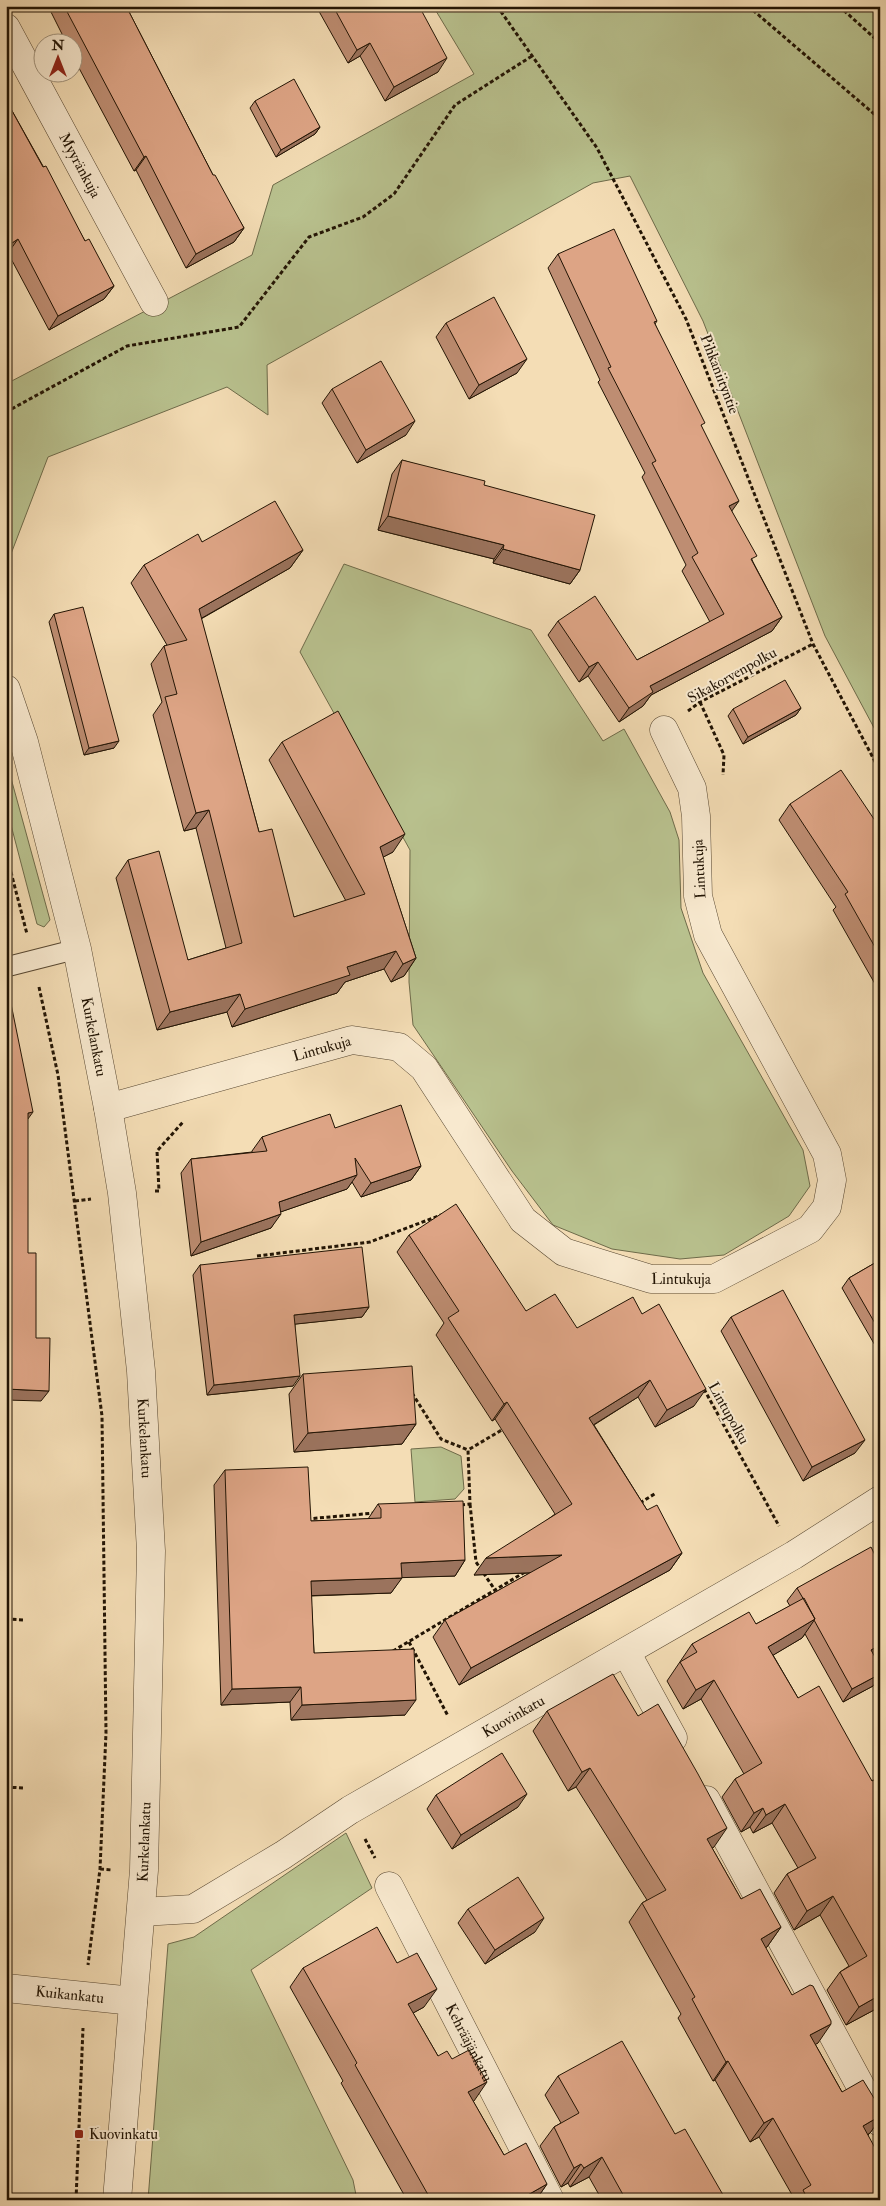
<svg xmlns="http://www.w3.org/2000/svg" width="886" height="2206" font-family="'IM FELL Double Pica',serif">
  <style>
    .green { fill: #b9c28f; stroke: #6e6b4a }
    .lines { fill: none; stroke-linecap: round; stroke-linejoin: round }
    .service-casing { stroke: #564630; stroke-width: 21 }
    .minor-casing { stroke: #564630; stroke-width: 29 }
    .tertiary-casing { stroke: #564630; stroke-width: 29 }
    .path { stroke: #221404; stroke-width: 3; stroke-dasharray: 4 2.5; stroke-linecap: butt }
    .service { stroke: #f8e9cf; stroke-width: 19 }
    .minor { stroke: #f8e9cf; stroke-width: 28 }
    .tertiary { stroke: #f8e9cf; stroke-width: 28 }
    .wall { fill: #be8d72; stroke: #221404 }
    .shaded-wall { fill: #9b735d; stroke: #221404 }
    .building { fill: #dda485; stroke: #221404 }
    .poi-dot { fill: #8f2418; stroke: #f8e9cf; stroke-width: 2 }
    .labels { text-anchor: middle; stroke-width: 4; stroke-linejoin: round; paint-order: stroke }
    .street-label { font-size: 15px; fill: #221404; stroke: #f8e9cf }
    .poi-label { font-size: 15px; fill: #221404; stroke: #f8e9cf; text-anchor: start }
  </style>
  <rect width="100%" height="100%" fill="#f4ddb5"/>
  <filter id="stains"><feTurbulence type="fractalNoise" baseFrequency=".004" numOctaves="4"/><feColorMatrix values="0 0 0 0 .2 0 0 0 0 .09 0 0 0 0 .02 0 0 0 .5 -.17"/></filter>
  <radialGradient id="worn" r=".72"><stop offset=".6" stop-color="#630" stop-opacity="0"/><stop offset="1" stop-color="#630" stop-opacity=".3"/></radialGradient>
  <path class="green" d="M433,6H880V739L825,636L703,321L630,176L593,183L267,365L268,415L227,387L48,457L6,567V384L252,255L273,185L474,74Z
    M344,564L531,630L603,741L624,729L670,812L679,840L681,908L703,973L803,1150L810,1186L789,1216L724,1255L680,1259L612,1249L553,1225L512,1171L413,1025L409,982L410,850L300,652Z
    M6,760L50,920L44,927L37,924L6,806Z
    M441,1447L461,1456L464,1489L455,1499L415,1502L411,1449Z
    M346,1833L372,1888L251,1970L353,2180L357,2200H148L168,1944L194,1937Z"/>
  <g class="lines">
    <defs>
      <path id="service" d="M6,967L77,949"/>
      <g id="minor">
        <path id="s1" d="M6,28L154,302"/>
        <path id="s2" d="M108,1108L352,1040L399,1047L424,1068L523,1220L564,1252L651,1279H714L810,1229L827,1207L832,1180L827,1154L708,935L698,896L696,816L692,788L664,730"/>
        <path d="M626,1652L673,1738"/>
        <path d="M706,1800L880,2122"/>
        <path id="s3" d="M389,1886L550,2200"/>
        <path id="s4" d="M141,1912L193,1909L283,1855L350,1810L794,1555L880,1500"/>
        <path id="s5" d="M6,1988L133,2001"/>
      </g>
      <g id="tertiary">
        <path id="s6" d="M6,689L24,742L77,949L108,1108L122,1193L141,1371L151,1551L144,1870L117,2200"/>
      </g>
    </defs>
    <use href="#service" class="service-casing"/>
    <use href="#minor" class="minor-casing"/>
    <use href="#tertiary" class="tertiary-casing"/>
    <path class="path" d="M497,6L597,148L686,319L813,644L880,771
      M748,6L880,119
      M839,6L880,43
      M6,412L127,346L239,327L309,237L363,217L394,194L455,105L532,56
      M700,702L724,755L723,775
      M688,711L700,702L813,644
      M6,853L27,934
      M39,987L58,1075L102,1416L106,1733L100,1869L88,1965
      M155,1191H159L157,1151L183,1122
      M75,1201L91,1199
      M257,1256L370,1242L441,1215
      M704,1389L779,1526
      M412,1393L441,1439L468,1450
      M640,1503L656,1493
      M470,1504L476,1562L495,1590
      M461,1505L470,1504L468,1450L505,1428
      M307,1519L375,1513
      M6,1619L24,1620
      M409,1642L448,1716
      M393,1651L525,1572
      M6,1787L23,1788
      M365,1839L375,1858
      M100,1869L112,1870
      M76,2200L83,2028"/>
    <use href="#service" class="service"/>
    <use href="#minor" class="minor"/>
    <use href="#tertiary" class="tertiary"/>
  </g>
  <path class="wall" d="M48,6H126L213,175L244,228L234,242L186,268L136,170L134,171L72,55V42H66Z
    M316,6H419L438,72L385,101L360,56L348,63Z
    M6,100L85,241L114,286L104,299L49,330L8,253L6,254Z
    M255,101L320,127L315,134L276,157L250,108Z
    M558,254L657,321L655,324L702,428L732,512L753,562L782,617L772,631L651,695L643,706L619,722L588,676L579,682L548,635L558,621L637,660L710,622L682,571L686,565L642,477L645,473L598,382L600,380L548,268Z
    M446,323L517,373L469,399L436,337Z
    M332,389L406,435L357,463L322,403Z
    M402,460L484,485L580,570L570,584L493,563L494,559L378,530L392,474Z
    M202,542L303,550L290,568L201,619L259,832L294,917L346,901L269,760L282,742L393,852L383,857L416,958L404,976L391,982L384,969L345,982L337,993L232,1027L227,1012L157,1030L116,878L128,860L188,960L226,948L196,828L184,831L153,715L162,702L151,664L164,646L167,645L131,583L144,565Z
    M54,614L114,748L84,755L49,622Z
    M801,708L796,715L743,744L728,716L733,709Z
    M790,804L880,828V990L879,991L833,910L836,907L779,820Z
    M335,1128L421,1166L411,1180L361,1197L352,1182L347,1189L280,1212L271,1228L191,1256L181,1173L191,1159L252,1152V1151L262,1137Z
    M409,1235L526,1311L577,1328L694,1406L655,1427L638,1397L594,1425L647,1510L682,1553L670,1570L459,1685L433,1637L445,1620L530,1573L474,1575L555,1514L495,1419L492,1421L436,1335L444,1323L397,1252Z
    M880,1260V1354L842,1288L849,1278Z
    M200,1265L369,1307L362,1317L295,1324L293,1386L207,1395L193,1275Z
    M731,1317L855,1453L803,1481L721,1331Z
    M303,1374L416,1424L402,1444L294,1452L289,1394Z
    M225,1470L311,1521L368,1519L378,1504L465,1560L455,1576L402,1577L391,1593L311,1596L314,1653L405,1715L291,1720L290,1702L221,1705L214,1485Z
    M880,1558V1653L874,1656L880,1666V1677L873,1686L843,1702L805,1634L802,1638L773,1655L798,1698L872,1781L880,1777V2021L874,2010L846,2025L827,1990L840,1972L849,1966L820,1915L794,1930L774,1893L787,1874L798,1868L772,1823L753,1833L750,1827L741,1832L722,1797L735,1779L744,1774L701,1699L683,1709L667,1681L692,1644L756,1624L790,1606L787,1601L797,1588Z
    M547,1711L714,1847L712,1848L741,1899L781,1927L767,1947L765,1948L818,2043L815,2044L842,2092L880,2108V2119L870,2133L868,2135L880,2200H795L759,2137L750,2142L715,2080L713,2081L678,2018L681,2014L629,1922L642,1903L647,1900L576,1787L568,1791L533,1731Z
    M436,1795L518,1807L452,1849L427,1809Z
    M468,1909L535,1932L485,1964L458,1923Z
    M397,1963L424,2007L413,2013L438,2056L474,2101H473L504,2155L547,2184L536,2200H407L341,2083L343,2081L290,1987L303,1968Z
    M558,2076L675,2134L726,2200H602L589,2177L570,2187L568,2183L561,2187L540,2146L554,2127L561,2123L545,2095Z
    M880,2081V2089L877,2084Z"/>
  <path class="shaded-wall" d="M370,43L360,56L348,63L357,50Z
    M447,58L438,72L385,101L394,87Z
    M320,127L315,134L276,157L281,150Z
    M146,156L136,170L134,171L144,157Z
    M244,228L234,242L186,268L196,254Z
    M18,239L8,253L6,254V250L12,243Z
    M114,286L104,299L49,330L58,316Z
    M527,359L517,373L469,399L479,385Z
    M415,421L406,435L357,463L366,450Z
    M739,501L729,515V506Z
    M388,516L504,545L494,559L378,530Z
    M503,549L580,570L570,584L493,563Z
    M303,550L290,568L186,627L199,609Z
    M782,617L772,631L651,695L643,706L619,722L629,708L650,686Z
    M598,662L588,676L579,682L589,667Z
    M801,708L796,715L743,744L748,737Z
    M119,741L114,748L84,755L89,748Z
    M209,810L196,828L184,831L196,813Z
    M405,834L393,852L368,865L380,847Z
    M396,951L384,969L345,982L337,993L232,1027L245,1009L347,967Z
    M416,958L404,976L391,982L403,964Z
    M240,994L227,1012L157,1030L170,1012Z
    M33,1112L25,1123L28,1113Z
    M421,1166L411,1180L361,1197L371,1183Z
    M357,1175L347,1189L269,1216L279,1202Z
    M281,1214L271,1228L191,1256L201,1242Z
    M369,1307L362,1317L287,1325L294,1315Z
    M300,1376L293,1386L207,1395L214,1385Z
    M650,1380L638,1397L577,1435L589,1418Z
    M6,1389L49,1391L41,1401L6,1400Z
    M706,1389L694,1406L655,1427L667,1410Z
    M507,1402L495,1419L492,1421L504,1404Z
    M416,1424L402,1444L294,1452L308,1433Z
    M865,1440L855,1453L803,1481L812,1467Z
    M682,1553L670,1570L459,1685L471,1668Z
    M562,1555L550,1572L474,1575L486,1558Z
    M465,1560L455,1576L390,1578L401,1563Z
    M402,1578L391,1593L300,1596L311,1581Z
    M815,1619L802,1638L755,1666L768,1647Z
    M880,1645V1653L862,1663L871,1650Z
    M880,1674V1677L873,1686L843,1702L852,1689Z
    M714,1680L701,1699L683,1709L696,1690Z
    M301,1687L290,1702L221,1705L232,1689Z
    M416,1700L405,1715L291,1720L302,1705Z
    M590,1768L576,1787L568,1791L582,1772Z
    M527,1794L518,1807L452,1849L461,1835Z
    M785,1804L772,1823L753,1833L766,1815Z
    M763,1808L750,1827L741,1832L754,1813Z
    M727,1828L714,1847L694,1859L707,1839Z
    M833,1896L820,1915L794,1930L807,1911Z
    M544,1918L535,1932L485,1964L495,1950Z
    M781,1927L767,1947L747,1958L761,1939Z
    M437,1989L424,2007L395,2023L408,2004Z
    M880,1995V2002L874,2010L846,2025L859,2007Z
    M831,2024L818,2043L797,2055L810,2035Z
    M728,2061L715,2080L713,2081L726,2062Z
    M487,2082L474,2101L455,2111L468,2092Z
    M880,2116V2119L870,2133L850,2145L863,2126Z
    M773,2118L759,2137L750,2142L764,2123Z
    M602,2157L589,2177L570,2187L584,2168Z
    M581,2164L568,2183L561,2187L574,2168Z
    M547,2184L536,2200H519Z"/>
  <path class="building" d="M64,6H126L213,175H215L244,228L196,254L146,156L144,157Z
    M333,6H419L447,58L394,87L370,43L357,50Z
    M294,79L320,127L281,150L255,101Z
    M6,100L43,167L46,166L85,241L89,239L114,286L58,316L18,239L12,243L6,232Z
    M614,229L657,321L654,322L705,423L701,425L739,501L729,506L757,556L751,559L782,617L650,686L653,692L629,708L598,662L589,667L558,621L595,596L637,660L724,614L692,557L698,553L652,463L656,461L608,368L611,367L558,254Z
    M494,297L527,359L479,385L446,323Z
    M381,361L415,421L366,450L332,389Z
    M402,460L485,481L484,485L595,515L580,570L503,549L504,545L388,516Z
    M275,501L303,550L199,609L259,832L272,829L294,917L365,894L282,742L338,711L405,834L380,847L416,958L403,964L396,951L347,967L350,975L245,1009L240,994L170,1012L128,860L159,851L188,960L242,943L209,810L196,813L165,697L177,694L164,646L187,640L144,565L198,534L202,542Z
    M83,607L119,741L89,748L54,614Z
    M785,680L801,708L748,737L733,709Z
    M841,770L880,828V956L845,894L848,892L790,804Z
    M6,979L33,1112L28,1113V1253H36V1338H50L49,1391L6,1389Z
    M401,1105L421,1166L371,1183L355,1158L357,1175L279,1202L281,1214L201,1242L191,1159L267,1151L262,1137L330,1114L335,1128Z
    M456,1204L526,1311L555,1294L577,1328L633,1297L642,1314L659,1304L706,1389L667,1410L650,1380L589,1418L647,1510L657,1505L682,1553L471,1668L445,1620L562,1555L486,1558L572,1504L507,1402L504,1404L448,1318L459,1311L409,1235Z
    M362,1247L369,1307L294,1315L300,1376L214,1385L200,1265Z
    M880,1260V1332L849,1278Z
    M783,1290L865,1440L812,1467L731,1317Z
    M412,1366L416,1424L308,1433L303,1374Z
    M308,1467L311,1521L381,1518V1509L378,1504L463,1501L465,1560L401,1563L402,1578L311,1581L314,1653L414,1649L416,1700L302,1705L301,1687L232,1689L225,1470Z
    M871,1547L877,1559L880,1558V1645L871,1650L880,1666V1674L852,1689L814,1620L815,1619L797,1588Z
    M804,1598L815,1619L768,1647L798,1698L819,1686L872,1781L880,1777V1995L859,2007L840,1972L867,1956L833,1896L807,1911L787,1874L816,1858L785,1804L766,1815L763,1808L754,1813L735,1779L762,1763L714,1680L696,1690L680,1662L697,1652L692,1644L749,1612L756,1624Z
    M613,1674L638,1716L658,1704L698,1774L727,1828L707,1839L741,1899L760,1889L781,1927L761,1939L792,1995L810,1985L813,1986L831,2021V2024L810,2035L842,2092L863,2080L880,2108V2116L863,2126L880,2157V2200H808L803,2190L811,2185L773,2118L764,2123L728,2061L726,2062L692,1999L695,1997L642,1903L666,1890L590,1768L582,1772L547,1711Z
    M502,1753L527,1794L461,1835L436,1795Z
    M518,1877L544,1918L495,1950L468,1909Z
    M377,1927L397,1963L417,1953L437,1989L408,2004L438,2056L447,2051L452,2059L469,2050L487,2082L468,2092L504,2155L526,2143L547,2184L519,2200H431L355,2065L357,2063L303,1968Z
    M622,2041L675,2134L685,2129L726,2200H626L602,2157L584,2168L581,2164L574,2168L554,2127L579,2113L558,2076Z"/>
  <rect class="poi-dot" x="74" y="2129" width="10" height="10" rx="2.5"/>
  <g class="labels">
    <g class="street-label">
      <text dy="5" stroke="none"><textPath href="#s1" startOffset="156">Myyränkuja</textPath></text>
      <text transform="translate(720 374) rotate(69)" y="5">Pihkaniityntie</text>
      <text transform="translate(732 675) rotate(-29)" y="5">Sikakorvenpolku</text>
      <text transform="translate(699 869) rotate(-93)" y="5">Lintukuja</text>
      <text dy="5" stroke="none"><textPath href="#s6" startOffset="359">Kurkelankatu</textPath></text>
      <text dy="5" stroke="none"><textPath href="#s2" startOffset="222">Lintukuja</textPath></text>
      <text dy="5" stroke="none"><textPath href="#s2" startOffset="688">Lintukuja</textPath></text>
      <text transform="translate(729 1413) rotate(61)" y="5">Lintupolku</text>
      <text dy="5" stroke="none"><textPath href="#s6" startOffset="764">Kurkelankatu</textPath></text>
      <text dy="5" stroke="none"><textPath href="#s4" startOffset="426">Kuovinkatu</textPath></text>
      <text transform="translate(144 1842) rotate(-88)" y="5">Kurkelankatu</text>
      <text dy="5" stroke="none"><textPath href="#s5" startOffset="64">Kuikankatu</textPath></text>
      <text dy="5" stroke="none"><textPath href="#s3" startOffset="176">Kehrääjänkatu</textPath></text>
    </g>
    <g class="poi-label">
      <text x="89" y="2139">Kuovinkatu</text>
    </g>
  </g>
  <rect width="886" height="2206" fill="none" stroke="#f4ddb5" stroke-width="25"/>
  <rect x="8" y="8" width="871" height="2191" fill="none" stroke="#221404" stroke-width="2.5"/>
  <rect x="12" y="12" width="861" height="2181" fill="none" stroke="#221404"/>
  <g transform="translate(58 58)"><circle r="24" fill="#f8e9cf" stroke="#a2947e"/>
  <path d="M0-4L9 19L0 12L-9 19Z" fill="#8f2418"/>
  <text y="-8" font-size="14" font-weight="bold" text-anchor="middle" fill="#221404">N</text>
  </g>
  <rect width="100%" height="100%" filter="url(#stains)"/>
  <rect width="100%" height="100%" fill="url(#worn)"/>
</svg>
